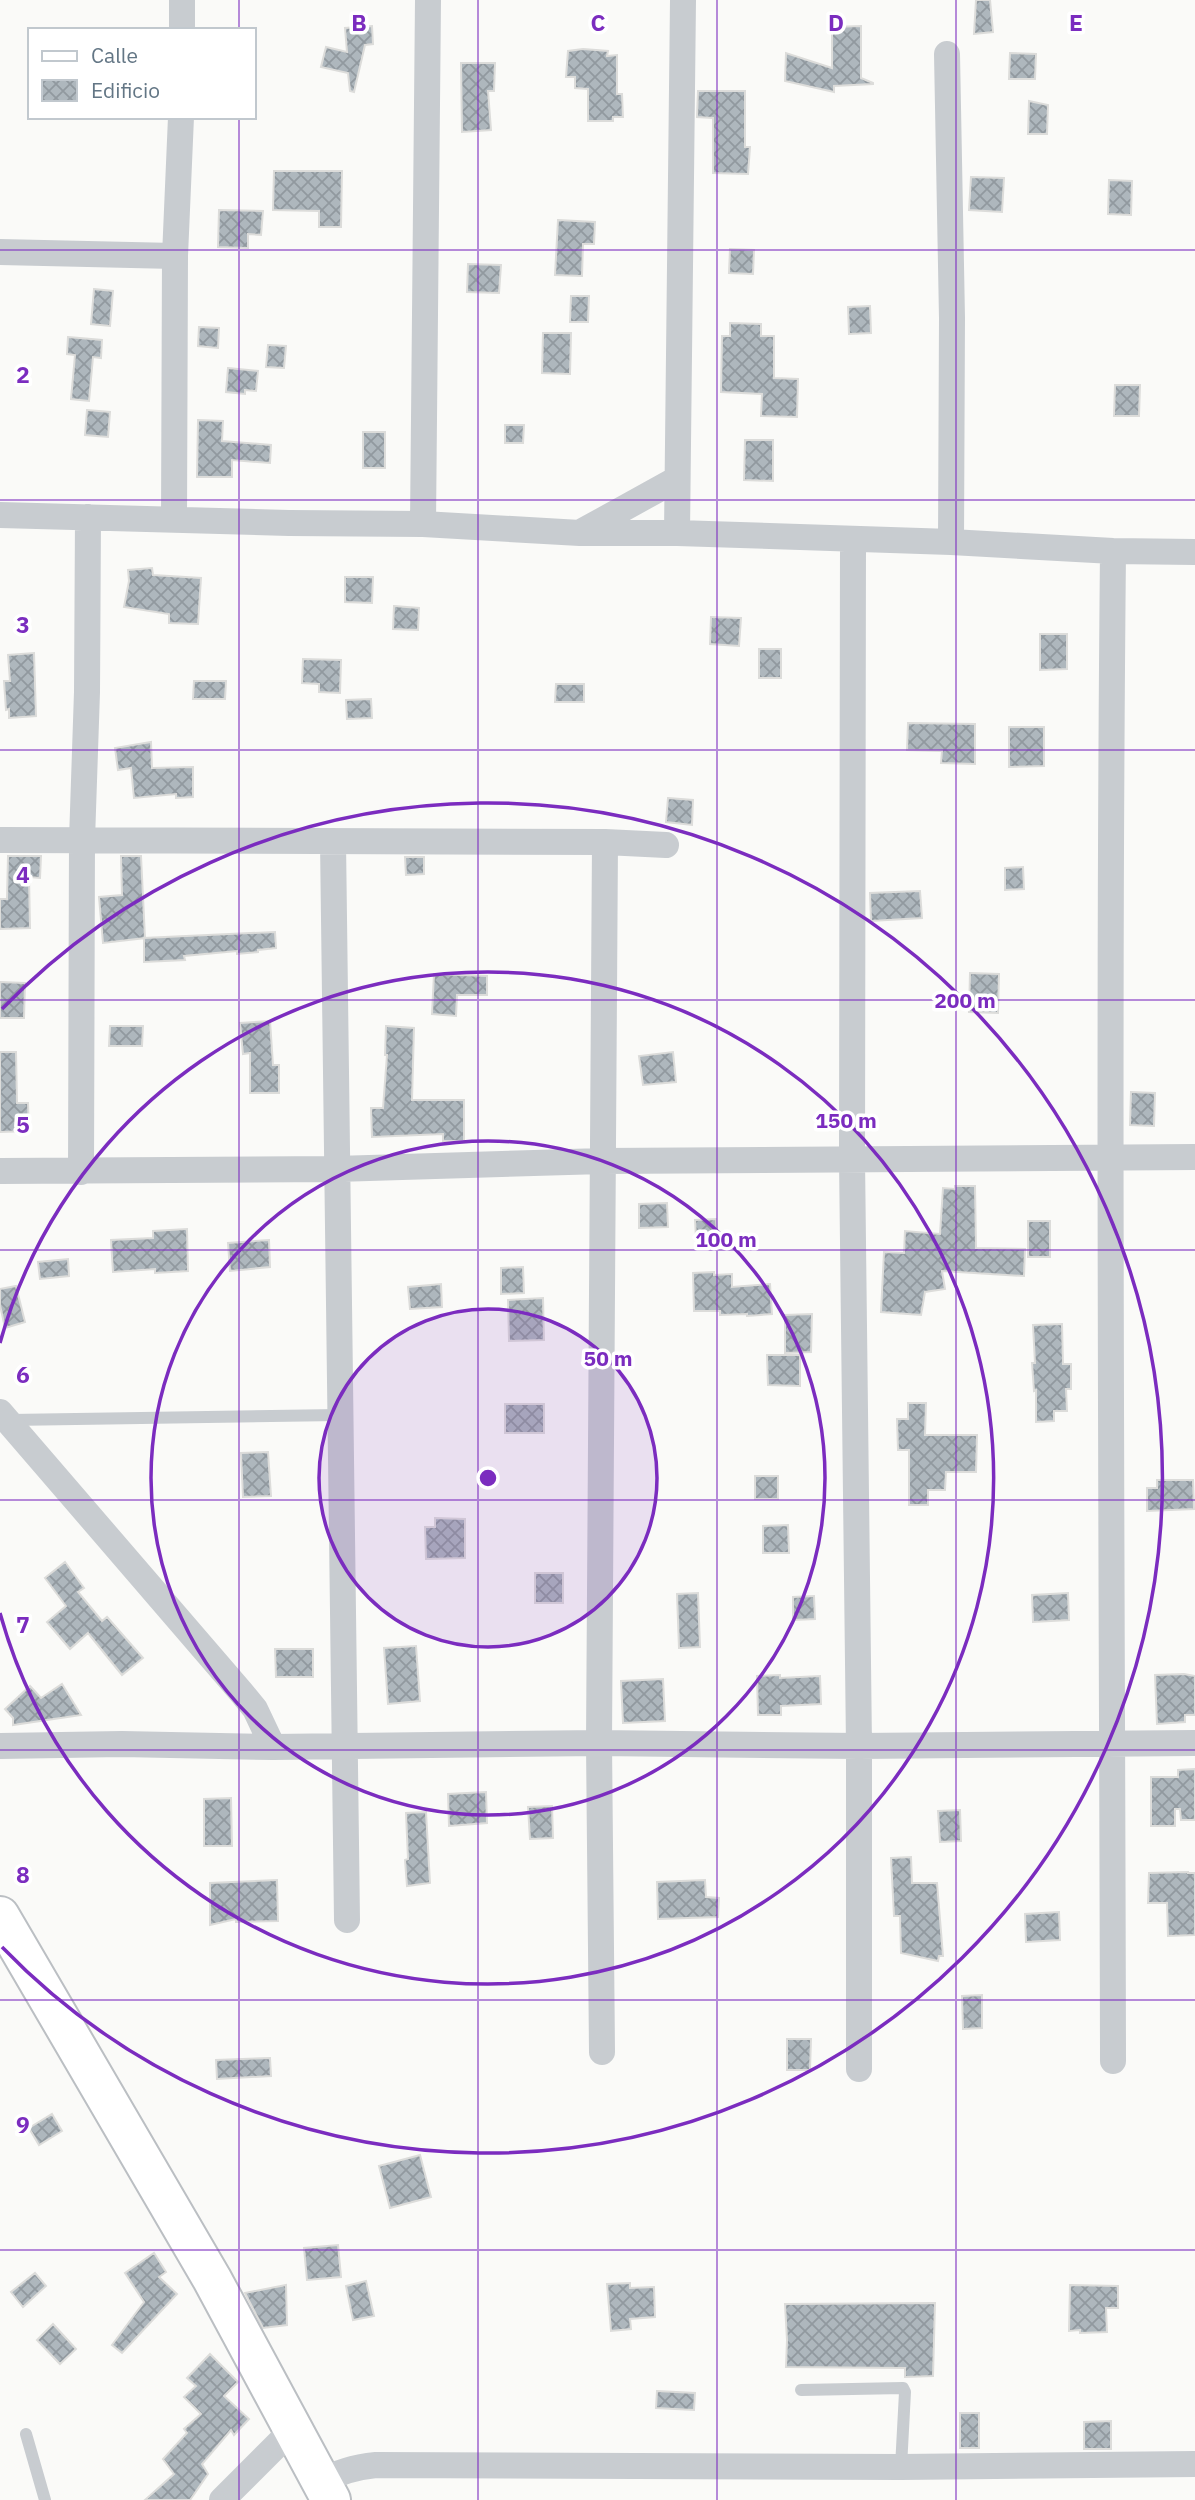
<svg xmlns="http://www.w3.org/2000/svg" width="1195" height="2500" font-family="'IBM Plex Sans',sans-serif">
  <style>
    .building { fill: url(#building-cross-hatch); stroke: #dcdcda; stroke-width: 2 }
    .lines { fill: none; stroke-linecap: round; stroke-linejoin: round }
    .primary-casing { stroke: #bbbfc3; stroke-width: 42 }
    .lane { stroke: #c8ccd0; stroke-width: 12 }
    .street { stroke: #c8ccd0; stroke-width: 26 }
    .primary { stroke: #fff; stroke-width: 38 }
    .grid { fill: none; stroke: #7b2cbf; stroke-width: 2; stroke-opacity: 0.55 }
    .ring { fill: none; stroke: #7b2cbf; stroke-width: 3.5 }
    .grid-label { font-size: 23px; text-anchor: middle; font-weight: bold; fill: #7b2cbf; stroke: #fff; stroke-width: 7; stroke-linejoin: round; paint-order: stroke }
    .centre { fill: #7b2cbf; stroke: #fff; stroke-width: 3.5 }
    .ring-label { font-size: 21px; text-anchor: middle; font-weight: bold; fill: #7b2cbf; stroke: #fff; stroke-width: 7; stroke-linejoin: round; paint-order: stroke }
  </style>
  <defs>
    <pattern id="building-cross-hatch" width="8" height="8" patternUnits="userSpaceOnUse" patternTransform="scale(1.75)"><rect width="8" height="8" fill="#aeb7bd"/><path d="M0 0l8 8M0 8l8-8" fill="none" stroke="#91999f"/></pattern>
  </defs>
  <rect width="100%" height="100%" fill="#fafaf8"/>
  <path class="building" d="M976,0H990L993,32L974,34Z
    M372,26L373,44L365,45L354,92L350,91L348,73L321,67L326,47L347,52L345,28Z
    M861,26V78L873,83V84L834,86V92L785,81L786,53L832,68V27Z
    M583,49L608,51L607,56L617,55V94H622L623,117H613V121H588V89L575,88V77H566L568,51Z
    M1010,53L1036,54L1035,79H1009Z
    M461,63H495L494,91H488L491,130L462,132Z
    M698,91H745V147H750L748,174L713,173V118L697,117Z
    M1029,101L1048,105L1047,134H1028Z
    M274,171H342L341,227H319V211L273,210Z
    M971,177L1004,178L1002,212L969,210Z
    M1109,180L1132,181L1131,215L1108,214Z
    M219,210L263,211L261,235L248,234V248L218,247Z
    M558,220L595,222L594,244H583L582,276L555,275Z
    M730,249L754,250L753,274L729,273Z
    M468,264L501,265L499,293L467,292Z
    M94,289L113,291L110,326L91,324Z
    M571,296H589L588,322H570Z
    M870,306L871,333L849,334L848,307Z
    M730,323L761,324V336H774V378L798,379L797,417L761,416L762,394L721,392L722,336H730Z
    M199,327L219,328L218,348L198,346Z
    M543,333H571L570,374L542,373Z
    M68,337L102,340L101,358L93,357L89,401L71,399L75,355L67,354Z
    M268,345L286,346L284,368L266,367Z
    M228,368L258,371L256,391L245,390V394L226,392Z
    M1115,385H1140L1139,416H1114Z
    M87,410L110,412L108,437L85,435Z
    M198,420L223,421L222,441L271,445L270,463L232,460V477H197Z
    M505,425H524L523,443H505Z
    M363,432H385V468H363Z
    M745,440H773V481L744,480Z
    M152,568L153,575L201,578L198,624L169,623V614L124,607L129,581L128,570Z
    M345,577H373L372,603L345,602Z
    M394,606L419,608L418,630L393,629Z
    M711,617L741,618L739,646L710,644Z
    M1040,634H1067V669L1040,670Z
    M759,649H781V678H759Z
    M34,653L36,716L9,718V709L6,710L4,681H10L8,655Z
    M303,659L341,660L340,693L319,692V684L302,683Z
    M194,681H226L225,699H193Z
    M556,684H584V702H555Z
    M371,699L372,718L347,719L346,700Z
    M908,723L975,724V764L941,763L942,751L907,750Z
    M1009,727H1044V766L1009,767Z
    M151,742L152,768L193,767V797L176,798V794L134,798L131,768L118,770L115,748Z
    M668,798L693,800L692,825L666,822Z
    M8,856H41L40,878L29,877L30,928L0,929V899H7Z
    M121,856H141L145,938L103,943L99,897L122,895Z
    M405,857H424V874L406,875Z
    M1023,867L1024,889L1005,890V868Z
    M920,891L922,918L871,921L870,893Z
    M275,932L276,948L258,950V952L237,954V951L184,956L185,960L144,962V938Z
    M970,973L999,974L998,1013L969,1012Z
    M434,974L487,976V995H457L456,1016L432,1014Z
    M0,982L25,983L24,1018H0Z
    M270,1021L273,1065H279V1093H250V1053L243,1054L240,1023Z
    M110,1026H143L142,1046H109Z
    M386,1026L414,1028L412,1100H464V1141H443V1134L372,1137L371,1108H383L387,1055H385Z
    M0,1052H16L17,1103H28L29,1131L0,1132Z
    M673,1052L676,1082L643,1085L639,1056Z
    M1131,1092L1155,1093L1154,1126L1130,1125Z
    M955,1186H975L976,1248L1025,1249L1024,1276L942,1271L945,1289L925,1292L921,1315L881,1312L884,1252L904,1253L905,1231L940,1234L943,1188L955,1189Z
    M667,1203L668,1227L639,1228V1204Z
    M716,1219L717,1236L696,1237L695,1220Z
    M1028,1221H1050V1257H1028Z
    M187,1229L188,1271L155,1273V1269L113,1272L111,1240L153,1238V1231Z
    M269,1240L270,1267L230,1271L228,1243Z
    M68,1259L69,1276L40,1279L38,1262Z
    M523,1267L524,1293L501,1294V1268Z
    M714,1272V1275L732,1274V1287L770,1284L772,1314L747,1316V1314L720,1315V1311H694L693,1273Z
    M441,1284L442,1307L410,1309L408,1287Z
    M16,1286L25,1322L5,1328L0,1305V1289Z
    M543,1298L544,1340L509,1341L508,1300Z
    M812,1314L811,1352L785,1353V1315Z
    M1062,1324L1063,1364H1071V1389H1066L1067,1411H1054V1421L1036,1422V1390L1034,1391L1032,1363H1035L1033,1325Z
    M767,1355H800V1386L768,1385Z
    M908,1403H926L925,1435H977L976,1472H946L945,1490H928V1505H909V1450H898L897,1419H908Z
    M505,1404H544V1433H505Z
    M268,1452L271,1496L243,1497L241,1453Z
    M755,1476H778V1499H755Z
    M1157,1480H1193L1194,1509L1147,1511V1488H1157Z
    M435,1518L465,1519V1558L426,1559L425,1527H435Z
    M788,1525L789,1553H763V1526Z
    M65,1562L84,1588L78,1592L102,1621L107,1617L143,1658L122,1675L88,1633L70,1649L47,1622L66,1606L45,1578Z
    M535,1573H563V1603H535Z
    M698,1593L700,1647L679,1648L677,1594Z
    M1068,1593L1069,1620L1033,1622L1032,1595Z
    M814,1596L815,1619L793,1620V1597Z
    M416,1646L420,1701L388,1704L384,1648Z
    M275,1649H313V1677H276Z
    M1184,1674L1195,1676V1715H1185V1722L1157,1724L1155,1675Z
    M780,1675V1678L820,1676L821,1704L781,1706V1715H758L757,1676Z
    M663,1679L665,1721L623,1723L621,1681Z
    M62,1684L81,1715L13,1725V1718L5,1709L30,1686L41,1698Z
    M1195,1769V1820H1181L1180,1809H1175V1826H1151V1777H1178V1770Z
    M486,1792L487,1823L449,1826L448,1794Z
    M231,1798L232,1846H204V1799Z
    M552,1806L553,1838L530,1839L528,1807Z
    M960,1810L961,1841L940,1842L938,1811Z
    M426,1812L430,1883L407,1886L405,1860L408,1859L406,1813Z
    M911,1857L912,1883H937L943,1956H939L938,1961L901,1953L900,1916H894L891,1858Z
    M1188,1872V1873H1195V1935L1168,1936L1167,1903H1148L1149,1873Z
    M277,1880L278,1921L236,1922V1919L210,1925V1883Z
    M705,1880L706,1897L719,1898L718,1917L658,1919L657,1882Z
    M1059,1912L1060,1940L1026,1942L1025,1914Z
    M982,1995V2028L963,2029L962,1996Z
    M787,2039H811L810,2070H787Z
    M270,2058L271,2076L217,2079L216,2060Z
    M52,2114L62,2131L39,2145L29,2128Z
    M420,2155L431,2197L390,2208L379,2166Z
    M338,2245L341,2277L307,2280L304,2248Z
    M154,2253L166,2272L159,2277L177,2294L122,2353L112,2345L144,2302L125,2273Z
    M35,2273L46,2286L23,2307L11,2292Z
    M366,2281L374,2316L353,2320L346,2286Z
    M630,2283V2288L654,2287L655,2317L630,2319L631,2329L611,2331L607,2284Z
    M286,2285L287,2325L263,2328L245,2293Z
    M1070,2285L1118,2286V2308H1106L1107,2332L1080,2333V2330L1069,2331Z
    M935,2303L933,2376L905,2377V2368L786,2367L787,2340L785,2304Z
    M53,2324L76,2349L60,2364L37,2340Z
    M210,2354L238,2382L224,2396L249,2419L234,2435L231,2430L202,2464L208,2474L190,2500H145L174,2474L163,2459L187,2433L184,2429L201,2414L184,2397L196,2386L187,2378Z
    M657,2391L695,2393L694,2410L656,2408Z
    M960,2413H979V2448H960Z
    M1111,2421V2449H1084V2422Z"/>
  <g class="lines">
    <defs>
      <path id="primary" d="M0,1916L212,2279L331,2500"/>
    </defs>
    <use href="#primary" class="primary-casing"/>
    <path class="lane" d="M10,1420L339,1415
      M801,2390L903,2388L905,2392L901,2467
      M26,2434L45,2500"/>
    <path class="street" d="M182,30V0
      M947,54L952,318L951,542
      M0,252L175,256
      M0,515L289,523L423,524L580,533H677L951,542L1113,551L1195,552
      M174,519L175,256L181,117
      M423,524L428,0
      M581,532L677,479
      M677,533L683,0
      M853,539L852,1159L859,1746V2069
      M0,840L605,842
      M333,841L347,1920
      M0,1171L336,1169L603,1161L1195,1157
      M81,1172L82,840L87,692L88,517
      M0,1412L241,1692L255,1709L273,1747
      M0,1746L122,1744L273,1747L599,1743L859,1746L1195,1743
      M602,2052L599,1743L605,842L666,845
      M1113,2061C1112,1557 1108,1054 1113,551
      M321,2482C339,2471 356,2467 376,2465L901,2467L1195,2464
      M222,2500L293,2429"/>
    <use href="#primary" class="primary"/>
  </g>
  <path class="grid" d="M239,0V30M478,0V2500M717,0V2500M956,0V2500M239,117V2500M0,250H1195M0,500H1195M0,750H1195M0,1000H1195M0,1250H1195M0,1500H1195M0,1750H1195M0,2000H1195M0,2250H1195"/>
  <circle cx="488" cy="1478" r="169" fill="#7b2cbf" fill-opacity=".12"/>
  <g class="ring">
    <circle cx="488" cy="1478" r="169"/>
    <circle cx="488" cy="1478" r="337"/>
    <path d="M0 1343A506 506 0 1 1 0 1613"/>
    <path d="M2 1009A675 675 0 1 1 2 1947"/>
  </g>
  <g class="grid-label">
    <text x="359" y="31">B</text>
    <text x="598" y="31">C</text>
    <text x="836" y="31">D</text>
    <text x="1076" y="31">E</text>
    <text x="23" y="383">2</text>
    <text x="23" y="633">3</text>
    <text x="23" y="883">4</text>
    <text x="23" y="1133">5</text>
    <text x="23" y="1383">6</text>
    <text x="23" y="1633">7</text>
    <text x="23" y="1883">8</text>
    <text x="23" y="2133">9</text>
  </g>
  <circle cx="488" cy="1478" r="10" class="centre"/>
  <g class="ring-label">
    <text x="965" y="1008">200 m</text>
    <text x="846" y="1128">150 m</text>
    <text x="726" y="1247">100 m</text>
    <text x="608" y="1366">50 m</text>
  </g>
  <rect x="28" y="28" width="228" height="91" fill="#ffffff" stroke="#c1c8ce" stroke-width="2"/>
  <rect x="42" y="51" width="35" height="10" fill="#ffffff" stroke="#c1c8ce" stroke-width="2"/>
  <text x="91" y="63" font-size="21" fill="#637685">Calle</text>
  <rect x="42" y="80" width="35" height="21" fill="url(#building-cross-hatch)" stroke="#c1c8ce" stroke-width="2"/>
  <text x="91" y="98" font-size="21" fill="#637685">Edificio</text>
</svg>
